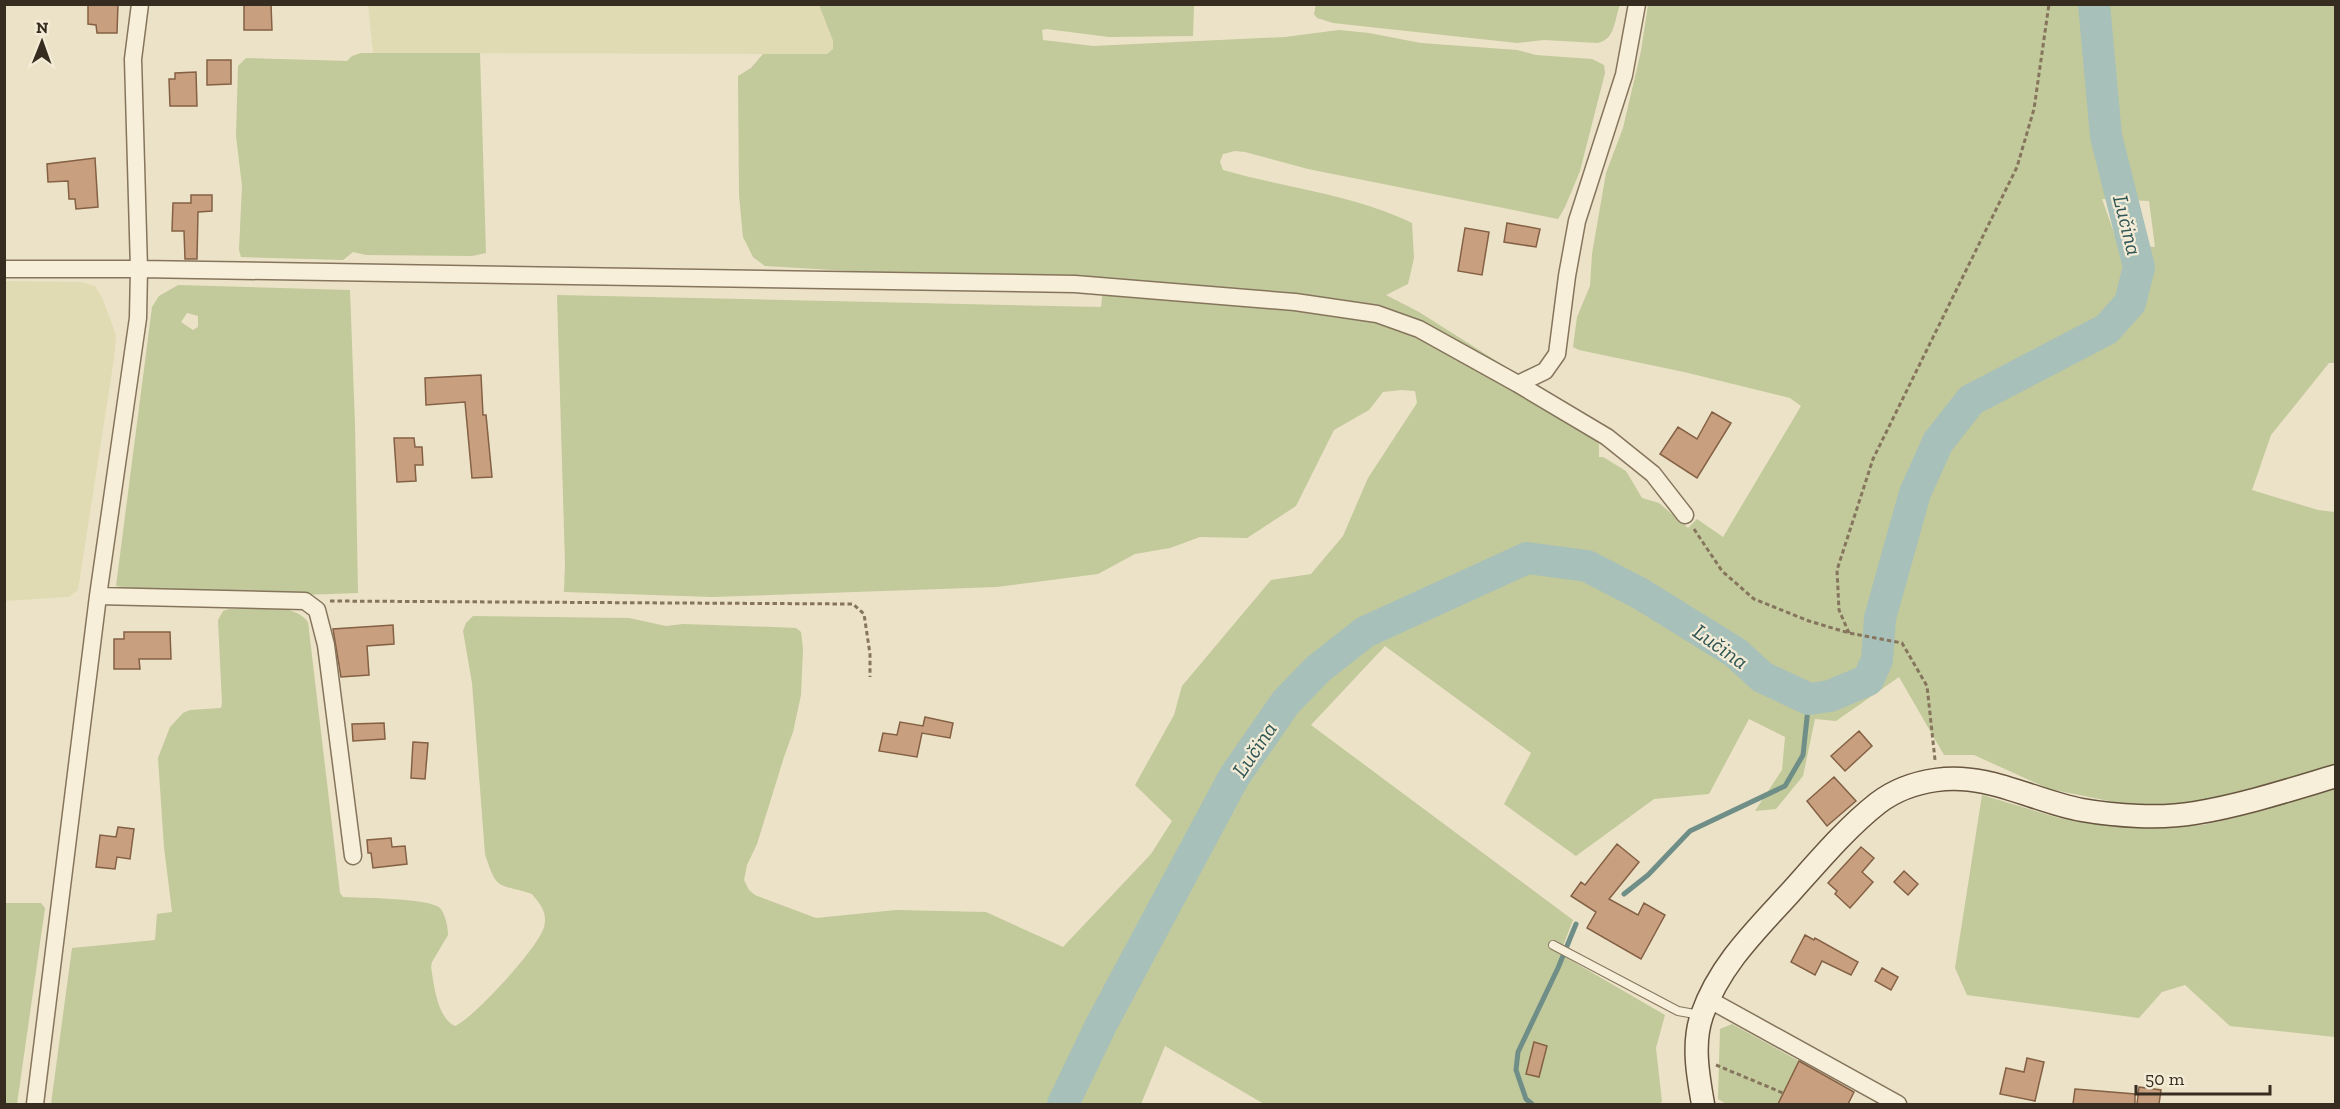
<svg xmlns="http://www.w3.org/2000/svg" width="2340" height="1109" font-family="'Zilla Slab',serif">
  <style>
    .farmland { fill: #e1dbb4 }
    .green { fill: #c2c99b; fill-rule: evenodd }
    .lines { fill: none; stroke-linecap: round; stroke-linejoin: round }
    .stream { stroke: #6f8e87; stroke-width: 5 }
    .river { stroke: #a8c0ba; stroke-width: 32 }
    .building { fill: #c8a07f; stroke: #846044; stroke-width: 1.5 }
    .lane-casing { stroke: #86755d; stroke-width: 10 }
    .street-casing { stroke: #86755d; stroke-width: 19 }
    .secondary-casing { stroke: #685640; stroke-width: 25 }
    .path { stroke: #86755d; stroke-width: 3; stroke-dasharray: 4.5 3; stroke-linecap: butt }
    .lane { stroke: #f7efd9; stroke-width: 8 }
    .street { stroke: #f7efd9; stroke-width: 16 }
    .secondary { stroke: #f7efd9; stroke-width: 22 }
    .labels { text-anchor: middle; stroke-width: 4.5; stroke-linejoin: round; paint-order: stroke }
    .water-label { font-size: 22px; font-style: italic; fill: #305655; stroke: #f4ecd6 }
  </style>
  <rect width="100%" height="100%" fill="#ece2c7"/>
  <path class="farmland" d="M368,5H819L833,42V49L827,54H763L373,53Z
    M5,281L81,282L95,286L102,297L116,335L114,359L78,590L69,597L5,601Z"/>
  <path class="green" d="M1316,4H1620V5C1614,19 1616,40 1597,43L1544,40L1517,43L1333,23L1317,18L1314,14Z
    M819,5H1194L1193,36L1109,37L1046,29L1042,30L1043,40L1093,46L1285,37L1339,30L1369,33L1421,43L1517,50L1536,55L1592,59L1604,65L1605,73L1580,171L1565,207L1558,219L1308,169L1245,152L1235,151L1223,154L1220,162L1223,170C1285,188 1353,194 1412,223L1414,258L1408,284L1386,295L1419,312L1517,374L1546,407L1596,435L1599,445V457H1603L1626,471L1642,498L1659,503L1688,528L1697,519L1723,537L1801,406L1790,398L1684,372L1579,350L1573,347L1577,317L1590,286L1592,254L1606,173L1623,128L1641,51L1648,5H2335V363H2329L2271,435L2252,490L2318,510L2335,512V1037L2230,1026L2185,985L2162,992L2139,1018L1967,995L1955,968L1982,795L2059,818L2149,828L2203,825L2253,813L2230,797L2176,806L2124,804L2049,789L1974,755H1944L1899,677L1836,721L1815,719L1803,776L1776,809L1755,811L1782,770L1785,737L1749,719L1709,794L1654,799L1576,856L1504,804L1531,753L1385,646L1311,725L1573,920L1560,954L1665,1015L1656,1048L1662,1102L1658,1104H1264L1165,1046L1141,1104H51L72,948L155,940L157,914L172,912L164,847L158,758L170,727L183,713L190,710L221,708L222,703L218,620L223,611L229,609C253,609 292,601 308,622L340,893L343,897C361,898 429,898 440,908C445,914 448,926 448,935L432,962L431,967C434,985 437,1018 455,1026C474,1018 539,947 544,927C548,912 540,904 532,894C498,883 497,892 485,854L472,683L463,631L466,623L473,616L629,618L666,626L683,624L774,627L796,628L801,632L803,649L801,695L793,732L784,757L757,844L747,865L744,880L749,890L755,895L816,918L896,910L986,912L1063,947L1151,854L1172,821L1135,785L1174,715L1182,686L1271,580L1311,574L1343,536L1368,478L1417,403L1415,391L1401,390L1383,392L1369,410L1334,430L1296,506L1247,538L1200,537L1170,548L1135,554L1098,574L997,587L712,597L564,592L565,563L557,295L1101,307L1104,279L901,274L765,266L753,257L743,237L739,195L738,76L751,68L763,54H827L833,49V41ZM2102,199L2149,201L2155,247L2118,244Z
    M361,53H480L486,253L472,256L366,255L353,252L343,260L241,257L239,250L242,186L236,136L238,66L246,58L347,61L352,56Z
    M178,285L350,290L355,425L358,593L274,596L157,592L116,586L152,307L159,296ZM187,313L198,316V327L193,330L181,322Z
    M4,903H41L45,908L17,1104H5Z
    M1732,1024L1799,1061L1778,1104H1726L1718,1099L1720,1029Z"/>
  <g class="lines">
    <path class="stream" d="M1624,894L1648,875L1690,831L1785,786L1803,755L1809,699
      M1532,1104L1526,1099L1516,1070L1518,1052L1558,968L1576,924"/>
    <path class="river" d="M1063,1104L1101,1025L1234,777L1286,702L1318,669L1365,632L1527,558L1587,566L1641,594L1736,653L1762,677L1809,699L1830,696L1868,680L1877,660L1880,618L1915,493L1938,442L1971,400L2107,329L2130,303L2139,267L2106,136L2094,4"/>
  </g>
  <path class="building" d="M88,4H118L117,33H97L96,25L88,24Z
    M244,4H271L272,30H244Z
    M207,60H231V84L207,85Z
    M196,72L197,106H170L169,79H175V73Z
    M95,158L98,207L76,209L75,199H69L68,181L48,182L47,164Z
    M191,195H212V211L198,212L197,259H185L184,231H172L173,203H191Z
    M1507,223L1540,229L1536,247L1504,242Z
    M1465,228L1489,232L1482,275L1458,271Z
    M481,375L483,415H486L492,477L472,478L465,402L426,405L425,378Z
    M1712,412L1731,423L1697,478L1660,454L1678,427L1697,439Z
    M394,438H414L415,447H422L423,465H415L416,481L397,482Z
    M393,625L394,644L367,646L369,675L341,677L333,629Z
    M124,632H170L171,659H139L140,669H114V639H124Z
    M925,717L953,723L950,738L922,733L917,757L879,751L883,733L897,735L900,722L923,726Z
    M384,723L385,739L353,741L352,724Z
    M1859,731L1872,746L1845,771L1831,756Z
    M413,742L428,743L425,779L411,778Z
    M1834,777L1856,801L1827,826L1807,801Z
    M118,827L134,829L130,859L117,857L115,869L96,867L100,835L116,837Z
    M391,838L392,847L405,846L407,864L373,868L371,853H368L367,840Z
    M1617,844L1639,862L1609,899L1638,915L1644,903L1665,915L1641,959L1587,928L1596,912L1571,896L1581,882L1585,885Z
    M1861,847L1874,858L1862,872L1873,882L1850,908L1835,894L1837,891L1828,883Z
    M1904,871L1918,884L1908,895L1894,882Z
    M1805,935L1814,940L1815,938L1858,962L1851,975L1822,961L1815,975L1791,962Z
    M1882,968L1898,977L1891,990L1875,981Z
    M1534,1042L1547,1046L1539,1077L1526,1074Z
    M2027,1058L2044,1062L2035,1101L2000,1094L2006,1068L2024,1072Z
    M1799,1061L1854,1092L1848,1104H1778Z
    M2139,1087L2161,1090L2159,1104H2137Z
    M2075,1089L2135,1094V1104H2073Z"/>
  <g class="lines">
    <defs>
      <path id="lane" d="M1553,945L1678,1011L1700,1015"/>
      <path id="street" d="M4,269H139L1075,284L1295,302L1377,314L1419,329L1518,384L1607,437L1653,474L1685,515
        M1518,384L1545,371L1557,354L1567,276L1577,221L1624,75L1637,4
        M98,596L305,601L317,610L326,645L353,856
        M1708,999L1898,1104
        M35,1104L98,596L138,318L139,269L133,59L140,4"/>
      <path id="secondary" d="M1703,1104C1698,1076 1692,1043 1702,1015C1719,966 1755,931 1789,894C1817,863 1845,829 1878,803C1895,790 1915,783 1936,780C1987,772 2033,801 2082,810C2116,816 2161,819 2195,813C2243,805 2289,790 2336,776"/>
    </defs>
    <use href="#lane" class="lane-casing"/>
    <use href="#street" class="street-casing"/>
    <use href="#secondary" class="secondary-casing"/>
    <path class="path" d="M1694,529L1722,571L1754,599L1809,621L1849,633L1902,643L1927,686L1935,760
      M330,601L853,604L864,614L870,654V677
      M1849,633L1839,610L1837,570L1873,459L2017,167L2034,109L2049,4
      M1716,1065L1783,1093"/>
    <use href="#lane" class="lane"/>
    <use href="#street" class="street"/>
    <use href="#secondary" class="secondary"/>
  </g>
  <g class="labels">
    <g class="water-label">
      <text transform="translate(2128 225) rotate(76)" y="8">Lučina</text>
      <text transform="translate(1721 646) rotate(35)" y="8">Lučina</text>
      <text transform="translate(1254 749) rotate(-56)" y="8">Lučina</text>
    </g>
  </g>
  <rect width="2340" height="1109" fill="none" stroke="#372c20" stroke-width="12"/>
  <g transform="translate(42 42) rotate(1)" stroke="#f4ecd6" stroke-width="4.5" paint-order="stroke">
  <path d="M0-4.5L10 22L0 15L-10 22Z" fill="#372c20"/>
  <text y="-9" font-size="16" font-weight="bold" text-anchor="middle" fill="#372c20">N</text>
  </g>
  <path d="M2136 1085v9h134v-9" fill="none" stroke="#372c20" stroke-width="3"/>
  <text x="2145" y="1085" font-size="18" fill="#372c20" stroke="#f4ecd6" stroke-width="4.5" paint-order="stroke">50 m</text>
</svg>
